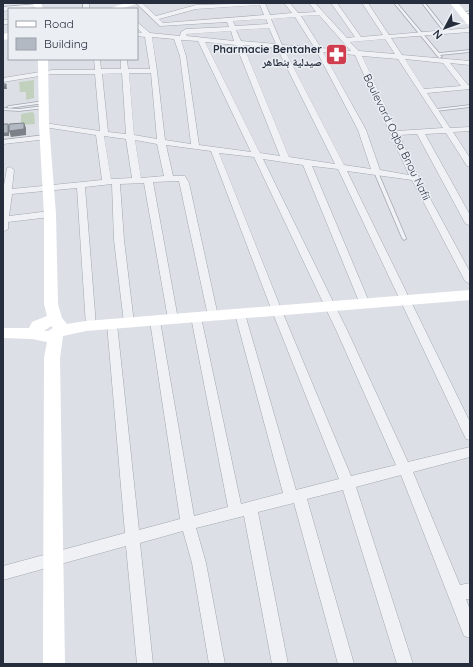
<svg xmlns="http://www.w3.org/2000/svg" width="473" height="667" font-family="Quicksand,'Noto Naskh Arabic',sans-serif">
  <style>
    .green { fill: #c1d1bd }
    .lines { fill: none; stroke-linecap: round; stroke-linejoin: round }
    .lane-casing { stroke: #a2a7b0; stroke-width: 1.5 }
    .street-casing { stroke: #a2a7b0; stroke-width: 1 }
    .lane { fill: #eff1f5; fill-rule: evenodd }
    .street { fill: #eff1f5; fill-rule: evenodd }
    .secondary { fill: #fff; fill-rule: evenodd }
    .shaded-wall { fill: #7d8288 }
    .building { fill: #b3b9c3; stroke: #7d8288 }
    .labels { text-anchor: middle; stroke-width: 3; stroke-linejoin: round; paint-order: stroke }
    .far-poi-label { font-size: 11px; font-weight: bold; fill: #262d3d; stroke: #ebeff4; text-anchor: end }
    .far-street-label { font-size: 11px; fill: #262d3d; stroke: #ebeff4 }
  </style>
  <rect width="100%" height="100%" fill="#dce0e6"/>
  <path class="green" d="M34,80V98L26,100V92H20L19,82Z
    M32,112L34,113L35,124L21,125V114Z"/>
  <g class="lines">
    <defs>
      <path id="lane" d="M394,3H397L439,53L470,50V52L440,55L442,57L439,58Z
        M422,3H425L447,31V33H445Z
        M470,11V13L462,14L461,13Z
        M44,101H45V103L9,108L7,107L9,106Z
        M470,105V107L436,111L434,110L436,109Z
        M44,106H45V108L19,111L3,110V108L19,109Z
        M375,171H377L378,172L406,238V239L404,240L402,238L374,172Z"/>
      <path id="street" d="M83,3H89V9H83Z
        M136,3H142L156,16L196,5L265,3L270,15L292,13L284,3H290L298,13L316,12L309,3H315L347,38L355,37L331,3H337L361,37L383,35L362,3H368L389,35L470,28V32L391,38L402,55L470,61V65L450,63L468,85H470V89L427,93L450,128L470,127V131L453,132L470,158V167L467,166L446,133L425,134L470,215V226L465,223L417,134L399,135L419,178L470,272V284L465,281L412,180L347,171L470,422V440L466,439L464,435L338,169L312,166L370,304L365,308L360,304L303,165L263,159L348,332L408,462L470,447V457L413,472L460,585L470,583V599H466L470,610V638L464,636L401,475L356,487L413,664H397L343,490L307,499L354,664H338L294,503L258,512L288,664H272L244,516L196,528L206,563L225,664H209L192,563L183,531L140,543L153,664H137L126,546L3,580V566L125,533L107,324L108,321L112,320L117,324L139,530L180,519L150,321L155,317L160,321L194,516L228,507L191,317L196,313L201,317L241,504L283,493L235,314L240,310L245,314L296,490L339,479L272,311L211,151L166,145L173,176H185L189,183L218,316L217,319L213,320L208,316L179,181L153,182L178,319L173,323L168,319L144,183L120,184L124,240L134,323L133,326H125L124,323L114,240L112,184L85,187L96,326L95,329H87L86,326L77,188L12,194L9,216L50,211L55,214L50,217L8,222V229L3,232V191L7,168L10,167L14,170L12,189L102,180L96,135L44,127L40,125L44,123L100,131L95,74H52L3,82V78L52,70H95L94,59H100L101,69H121V59H127L128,69H150L145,37L137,36V32L142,33L137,28V22L150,33L180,36L181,32L186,29L229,27L227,22L160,26ZM260,5L264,15L163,23L159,19L196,9ZM319,15L351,51L321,48L301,16ZM295,17L314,47L282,45L271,19ZM266,19L268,24L235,26L233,21ZM269,28L276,44L241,41L236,30ZM231,31L234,41L187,36L186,34ZM152,37L174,39L180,56L191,144L165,140L157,71ZM385,39L395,54L359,51L350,42ZM181,40L198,41L251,152L199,145L186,56ZM205,42L236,45L280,156L260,153ZM243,45L277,48L335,164L289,157ZM284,49L317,52L358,130L371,169L344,165ZM323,52L355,55L409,175L380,170L366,130ZM362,56L398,59L443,128L397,131ZM405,59L443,63L461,86L424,89ZM122,73L126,134L108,132L102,74ZM129,73H151L157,139L134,135ZM104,136L126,139L132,178L111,179ZM135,140L157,144L164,176L141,178ZM219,153L254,157L337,332L396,465L351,476L282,311Z
        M37,4L39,5V7L3,11V7Z
        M3,20H9V24H3Z
        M45,135L49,137L48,139L3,144V140Z"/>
    </defs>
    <use href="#lane" class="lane-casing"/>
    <use href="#street" class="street-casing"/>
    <use href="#lane" class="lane"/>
    <use href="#street" class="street"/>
    <path class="secondary" d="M33,3H41L43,9H35Z
      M126,3H139L121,9H108Z
      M450,3H458L470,17V25L467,24Z
      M9,33V39L3,40V34Z
      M38,59H48L49,125L56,214L58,304L62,318L67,324L86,321L470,290V300L86,331L63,336L60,358L65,664H43L44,358L47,342L32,339L3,338V328H29L32,322L47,316L44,304V214L39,125ZM51,326L53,328L48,331H44Z"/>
  </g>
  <path class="shaded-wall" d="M6,84L7,89H3V86Z
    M24,123L26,128V135L11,137L9,131Z
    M8,124L9,127V136H3V131Z"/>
  <path class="building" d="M3,84H6V86H3Z
    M24,123V129L9,131V124Z
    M3,124H8V133H3Z"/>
  <defs>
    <symbol id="pharmacy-square" viewBox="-11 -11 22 22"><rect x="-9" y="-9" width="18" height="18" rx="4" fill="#cf3d4f" stroke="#ebeff4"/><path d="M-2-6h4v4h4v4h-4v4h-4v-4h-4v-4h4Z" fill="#fff"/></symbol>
  </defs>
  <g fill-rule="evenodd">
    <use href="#pharmacy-square" x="324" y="42" width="25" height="25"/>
  </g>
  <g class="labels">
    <g class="far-poi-label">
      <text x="322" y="53">Pharmacie Bentaher<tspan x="322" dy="13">صيدلية بنطاهر</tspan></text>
    </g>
    <g class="far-street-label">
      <text transform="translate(397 137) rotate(64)" y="4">Boulevard Oqba Bnou Nafii</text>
    </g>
  </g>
  <rect width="473" height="667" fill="none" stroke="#262d3d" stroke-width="8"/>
  <rect x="8" y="8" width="130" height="52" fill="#ebeff4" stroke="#9ca1ab"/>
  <rect x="16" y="21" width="20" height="6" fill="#ffffff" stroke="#9ca1ab"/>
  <text x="44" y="28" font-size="12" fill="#262d3d">Road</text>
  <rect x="16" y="38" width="20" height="12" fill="#b3b9c3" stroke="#9ca1ab"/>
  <text x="44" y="48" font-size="12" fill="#262d3d">Building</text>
  <g transform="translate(445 28) rotate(229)" stroke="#ebeff4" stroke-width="3" paint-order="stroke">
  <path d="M0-3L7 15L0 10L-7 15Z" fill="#262d3d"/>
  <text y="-6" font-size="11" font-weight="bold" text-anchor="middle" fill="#262d3d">N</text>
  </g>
</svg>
